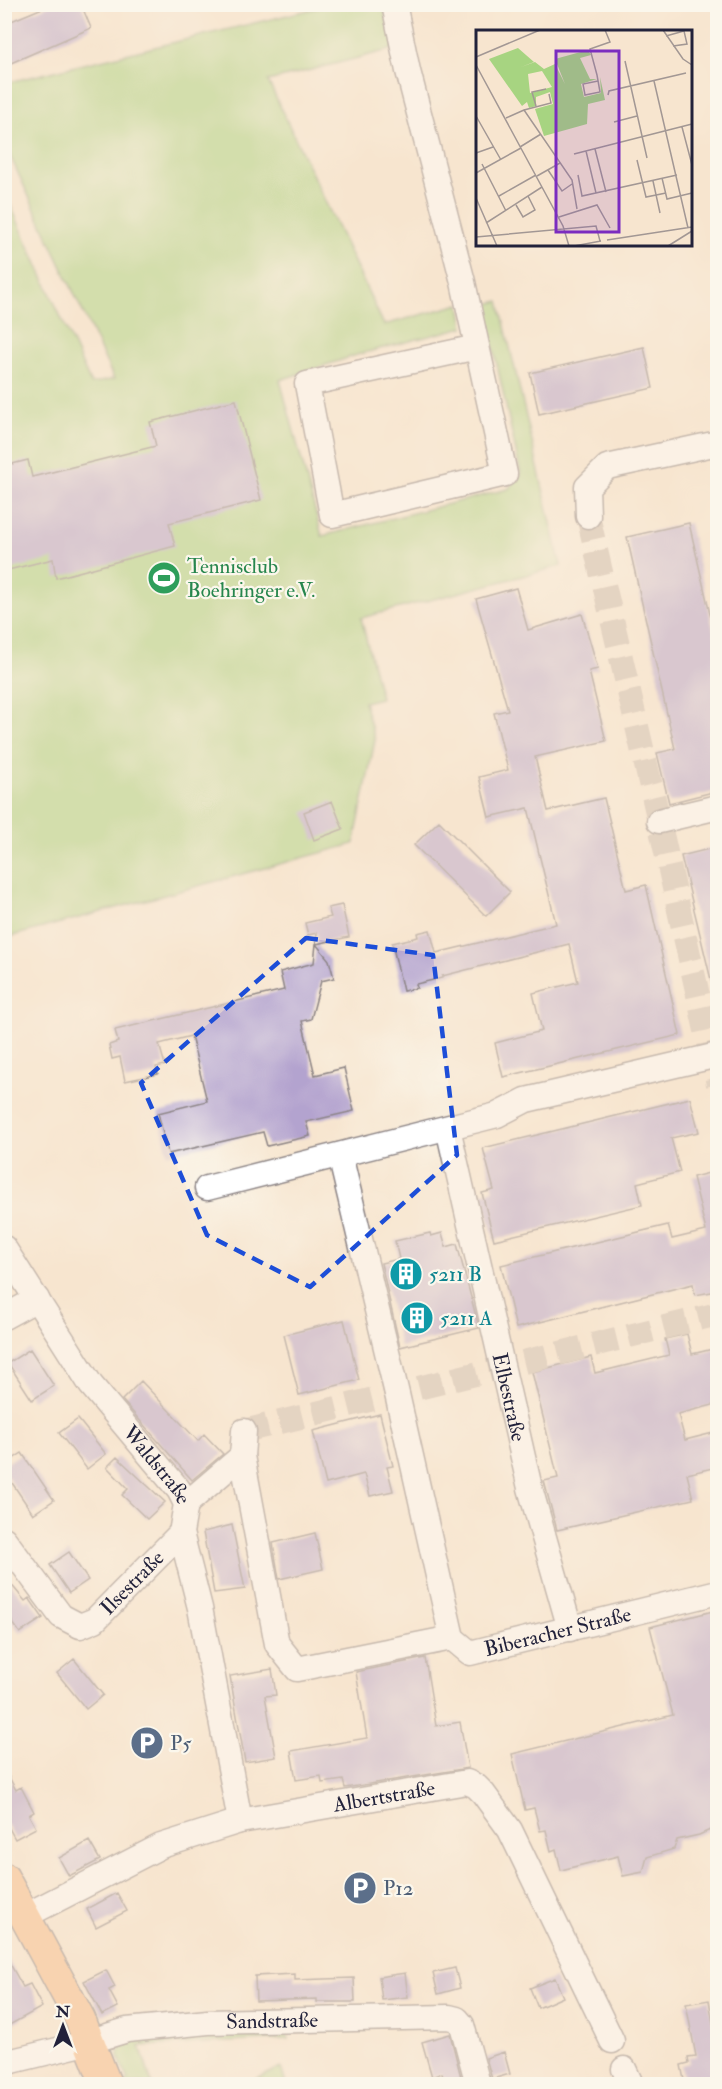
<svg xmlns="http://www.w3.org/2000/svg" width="722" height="2089" font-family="'IM FELL Double Pica',serif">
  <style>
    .green { fill: #a7d481; stroke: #647b5e; stroke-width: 1.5 }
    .building { fill: #b3a3cf }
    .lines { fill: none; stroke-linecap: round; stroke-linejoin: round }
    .minor-tunnel { stroke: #ccbeb1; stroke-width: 24; stroke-dasharray: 24 12; stroke-linecap: butt }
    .minor-casing { stroke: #8c8485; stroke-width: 27 }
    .major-casing { stroke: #8c8485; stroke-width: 33 }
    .minor { stroke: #fff; stroke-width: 24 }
    .major { stroke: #f9bd89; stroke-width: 30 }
    .marked { fill: none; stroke: #1d4ed8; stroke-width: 4.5; stroke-dasharray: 12 8; stroke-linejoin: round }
    .labels { text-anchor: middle; stroke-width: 4.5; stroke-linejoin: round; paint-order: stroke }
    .leisure-label { font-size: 21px; fill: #27864d; stroke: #fbf7ec; text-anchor: start }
    .culture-label { font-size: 21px; fill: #0d838f; stroke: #fbf7ec; text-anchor: start }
    .street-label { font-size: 21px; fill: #22223b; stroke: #fbf7ec }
    .service-label { font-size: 21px; fill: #4e5e75; stroke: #fbf7ec; text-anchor: start }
    .inset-road { fill: none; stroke: #a29794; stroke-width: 1.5 }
    .view { fill: #7b2cbf; fill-opacity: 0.15; stroke: #7b2cbf; stroke-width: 3 }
    .inset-edge { fill: none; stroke: #22223b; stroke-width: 3 }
  </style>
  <rect width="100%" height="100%" fill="#fbf7ec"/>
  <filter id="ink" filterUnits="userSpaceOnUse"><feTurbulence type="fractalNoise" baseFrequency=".0167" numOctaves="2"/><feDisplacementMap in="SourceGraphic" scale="12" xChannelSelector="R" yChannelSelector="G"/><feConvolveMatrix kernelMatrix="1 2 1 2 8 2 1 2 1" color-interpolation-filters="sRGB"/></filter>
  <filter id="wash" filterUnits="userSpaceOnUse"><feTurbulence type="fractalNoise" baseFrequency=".008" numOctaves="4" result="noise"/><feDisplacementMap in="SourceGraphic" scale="24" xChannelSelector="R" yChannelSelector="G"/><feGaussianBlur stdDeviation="1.35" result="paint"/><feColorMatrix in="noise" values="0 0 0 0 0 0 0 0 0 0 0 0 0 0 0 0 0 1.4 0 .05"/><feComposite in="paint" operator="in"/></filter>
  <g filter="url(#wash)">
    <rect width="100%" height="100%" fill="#f7e5cf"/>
    <path class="green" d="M329,5H382L397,48L268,81L384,325L460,304L464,327L360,354L280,380L322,536L508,489L521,475L491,337L480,306L499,301L561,566L361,618L381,698L364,702L375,740L354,844L5,938V193L91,384L114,379L5,145V83Z
      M224,2034H287L288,2039L140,2046L152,2084H123L129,2080C123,2066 111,2052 126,2041Z
      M281,2068L286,2084H243Z"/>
    <g id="blocks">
      <path class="building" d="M52,4H81L91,28L4,66V24Z
        M644,347L653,388L539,414L530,373Z
        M236,400L261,500L169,523L175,546L56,578L53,559L4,571V466L28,460L32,477L156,446L150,422Z
        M689,523L715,636H717V791L669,803L657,753L675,749L627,537Z
        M516,588L528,630L582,614L598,669L589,671L606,741L535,757L548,811L604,798L626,890L646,885L680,1035L503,1077L495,1043L542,1031L533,993L578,982L569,944L442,976V978L416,984L417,988L403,991L392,943L418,937L417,933L430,930L436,953L556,924L528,808L489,817L479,777L508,770L494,713L508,710L476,599Z
        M332,801L343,829L314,840L304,812Z
        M439,821L510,892L486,916L414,845Z
        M717,847V983L712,984L681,856Z
        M342,905L349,937L316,944L317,933L308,935L305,923L331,917L328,908Z
        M316,944L329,960L334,978L321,981L311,1019L302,1021L315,1075L344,1068L354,1111L306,1122L310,1136L267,1146L263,1132L168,1154L158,1113L207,1101L191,1036L159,1044L165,1065L156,1067L158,1074L125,1081L120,1057L112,1059L109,1045L118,1042L115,1030L284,990L280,972L314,963Z
        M690,1098L699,1132L671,1138L680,1172L637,1183L642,1205L494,1240L482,1193L494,1190L483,1148Z
        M717,1171V1291L695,1295L693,1284L516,1328L501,1265L668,1225L672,1239L706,1231L693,1177Z
        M430,1233L431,1236L442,1233L446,1247L457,1244L479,1328L400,1347L381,1263L399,1259L395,1241Z
        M344,1320L359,1380L299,1395L284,1335Z
        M687,1334L692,1354L717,1348V1404L678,1414L685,1440L717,1432V1467L687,1474L693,1499L557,1530L544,1481L558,1478L532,1372L591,1357L595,1373L669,1355L665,1339Z
        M30,1349L54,1386L32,1400L8,1363Z
        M141,1381L198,1441L204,1434L223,1454L192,1480L122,1400Z
        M380,1414L393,1466L387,1467L393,1491L370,1496L364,1474L326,1484L313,1431Z
        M78,1419L106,1454L87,1469L59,1433Z
        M22,1453L54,1500L33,1514L4,1471V1465Z
        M117,1457L165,1502L147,1519L122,1495L128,1489L107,1467Z
        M232,1525L245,1589L214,1593L203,1532Z
        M315,1533L323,1569L279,1579L273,1543Z
        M69,1552L88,1580L69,1593L50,1565Z
        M4,1576L25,1601L29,1598L43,1618L20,1633L4,1610Z
        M717,1610V1827L699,1835L677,1840L674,1849L647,1857L643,1872L623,1876L618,1856L561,1870L556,1849L551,1851L546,1830L540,1831L534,1808L525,1810L512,1754L673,1715L650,1627Z
        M425,1658L436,1726L460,1722L468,1768L345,1788L343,1780L322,1783L321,1776L296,1780L291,1751L367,1738L356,1672Z
        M74,1659L103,1695L86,1709L57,1673Z
        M272,1669L276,1695L265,1696L276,1757L245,1762L230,1676Z
        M4,1768L16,1790L21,1787L34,1812L29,1815L36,1828L15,1839L4,1819Z
        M89,1841L100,1860L69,1876L59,1858Z
        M117,1893L127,1911L96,1927L87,1909Z
        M4,1953L23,1987L30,1984L42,2007L4,2028Z
        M455,1968L460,1988L438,1994L433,1973Z
        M106,1970L115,1987L109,1990L118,2007L102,2015L84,1981Z
        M405,1973L408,1997L382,2000L379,1977Z
        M295,1974V1980L354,1978L355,2002H317V1999L256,2001L255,1976Z
        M555,1978L563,1997L538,2008L530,1988Z
        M709,2000L717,2047V2085H685L681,2065L689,2063L688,2057L696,2056L686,2004Z
        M450,2034L463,2085H445L442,2073L432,2077L422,2042Z
        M504,2052L510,2074L492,2079L486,2058Z"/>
    </g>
  </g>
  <g filter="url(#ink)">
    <use href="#blocks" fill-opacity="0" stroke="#8c8485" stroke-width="1.5"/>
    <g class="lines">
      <path class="minor-tunnel" d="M588,516L659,821L718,1084
        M244,1431L718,1314"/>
      <defs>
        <g id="minor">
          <path d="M394,4L408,71L463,282L505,474L332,515L307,384L477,347"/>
          <path d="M588,516L587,487L607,467L718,443"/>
          <path d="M659,821L718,807"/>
          <path id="s1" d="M448,1128L530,1488L570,1629"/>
          <path d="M340,1155L397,1394L452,1638"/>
          <path d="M207,1188L497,1115L526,1100L718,1055"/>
          <path id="s2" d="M4,1248L91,1385L179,1490L186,1504L181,1533L200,1608L240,1821"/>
          <path d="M4,1317L37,1299"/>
          <path id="s3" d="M244,1431L242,1456L277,1644L297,1669L452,1638L470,1653L718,1592"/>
          <path d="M186,1504L242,1456"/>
          <path id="s4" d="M4,1539L61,1616L80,1626L95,1620L181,1533"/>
          <path id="s5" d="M25,1916L161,1846L240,1821L467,1782L476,1786L483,1793L510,1830L612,2041"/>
          <path id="s6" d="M4,2063L78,2045L127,2030L208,2022L449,2017L457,2019L462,2025L478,2084"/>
          <path d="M624,2069L631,2084"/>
        </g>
        <path id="major" d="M4,1878L80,2019L106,2084"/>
      </defs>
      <use href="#minor" class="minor-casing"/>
      <use href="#major" class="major-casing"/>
      <use href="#minor" class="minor"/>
      <use href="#major" class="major"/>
    </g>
  </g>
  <path d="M0 0H722V2089H0ZM306,938L433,955L457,1155L310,1287L207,1235L141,1083Z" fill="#f7e5cf" fill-opacity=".55" fill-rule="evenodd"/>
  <path class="marked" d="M306,938L433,955L457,1155L310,1287L207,1235L141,1083Z"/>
  <defs>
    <symbol id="stadium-disc" viewBox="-11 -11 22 22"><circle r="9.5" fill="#2e9e5b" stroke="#fbf7ec"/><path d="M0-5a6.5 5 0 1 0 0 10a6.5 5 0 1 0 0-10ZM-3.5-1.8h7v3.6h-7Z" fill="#fff"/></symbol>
    <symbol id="building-disc" viewBox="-11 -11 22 22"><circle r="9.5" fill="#0f9aa8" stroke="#fbf7ec"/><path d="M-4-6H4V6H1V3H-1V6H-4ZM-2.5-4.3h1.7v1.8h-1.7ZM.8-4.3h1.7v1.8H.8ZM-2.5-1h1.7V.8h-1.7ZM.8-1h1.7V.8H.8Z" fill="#fff"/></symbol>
    <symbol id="parking-disc" viewBox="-11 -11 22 22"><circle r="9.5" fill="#5c6f8a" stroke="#fbf7ec"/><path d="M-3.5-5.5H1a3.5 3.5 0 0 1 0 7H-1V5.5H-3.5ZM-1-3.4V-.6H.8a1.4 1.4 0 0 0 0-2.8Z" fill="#fff"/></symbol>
  </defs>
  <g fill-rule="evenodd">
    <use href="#stadium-disc" x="145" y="559" width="38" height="38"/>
    <use href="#building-disc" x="387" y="1255" width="38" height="38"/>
    <use href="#building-disc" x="398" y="1299" width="38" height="38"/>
    <use href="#parking-disc" x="128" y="1724" width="38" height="38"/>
    <use href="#parking-disc" x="341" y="1869" width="38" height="38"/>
  </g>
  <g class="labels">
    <g class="leisure-label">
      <text x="187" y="573">Tennisclub<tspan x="187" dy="24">Boehringer e.V.</tspan></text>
    </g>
    <g class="culture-label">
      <text x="429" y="1281">5211 B</text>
      <text x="440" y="1325">5211 A</text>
    </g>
    <g class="street-label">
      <text dy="7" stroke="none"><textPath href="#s1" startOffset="276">Elbestraße</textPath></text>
      <text dy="7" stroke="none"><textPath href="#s2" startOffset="266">Waldstraße</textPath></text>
      <text dy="7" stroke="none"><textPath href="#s4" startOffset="186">Ilsestraße</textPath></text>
      <text dy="7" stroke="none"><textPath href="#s3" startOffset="520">Biberacher Straße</textPath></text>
      <text dy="7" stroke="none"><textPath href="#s5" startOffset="382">Albertstraße</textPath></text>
      <text dy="7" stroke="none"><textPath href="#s6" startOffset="273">Sandstraße</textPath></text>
    </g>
    <g class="service-label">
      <text x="170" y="1750">P5</text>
      <text x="383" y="1895">P12</text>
    </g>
  </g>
  <g transform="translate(476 30)">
    <rect width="216" height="216" fill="#f7e5cf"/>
    <path d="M42,18L58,32L45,37L59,32L68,39L79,34L89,54L79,29L112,20L115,25L104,28L114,49H121L105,54L108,67L125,63L124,47L129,70L112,74L111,94L68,106L59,79L77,74L74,62L60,67V76L53,78L51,72L46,76L13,29ZM66,41L76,57L54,63L52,44Z" fill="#a7d481" fill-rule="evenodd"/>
    <path class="inset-road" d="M187,0L207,29L216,35M190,6L208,1L211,14L197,16M0,27L64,0M149,31L171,128M0,35L87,196L93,216M122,51L107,54L109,65L124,62L121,45L114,19L134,12L129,0M178,51L212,198M132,65L133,61L210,43M60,76L56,62L70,59M48,80L75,73L73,64M0,86L25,130M30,88L48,80L96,150L101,179M138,92L161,86M206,97L216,135M44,117L65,104M119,119L130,162M110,121L120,163M0,123L17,117M98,124L216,94M161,130L170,167L190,163M6,134L30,181M72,140L86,161L96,154M0,143L45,118M102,145L106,166L201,145M61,146L84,133M186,148L191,169L216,163M177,151L184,183M23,166L60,145M0,168L21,216M40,175L47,187L59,180L52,166M83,187L121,175L134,198M10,193L66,157M0,207L120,196L124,211M131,210L216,197M98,216L125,211M192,216L216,201"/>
    <path class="view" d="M80,21H143V202H80Z"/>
    <rect width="216" height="216" class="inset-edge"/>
  </g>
  <rect width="722" height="2089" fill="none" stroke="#fbf7ec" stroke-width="24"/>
  <g transform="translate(63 2026)" stroke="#fbf7ec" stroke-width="4.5" paint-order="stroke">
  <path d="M0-4.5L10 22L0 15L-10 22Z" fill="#22223b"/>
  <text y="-9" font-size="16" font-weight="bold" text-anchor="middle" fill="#22223b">N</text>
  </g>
</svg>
